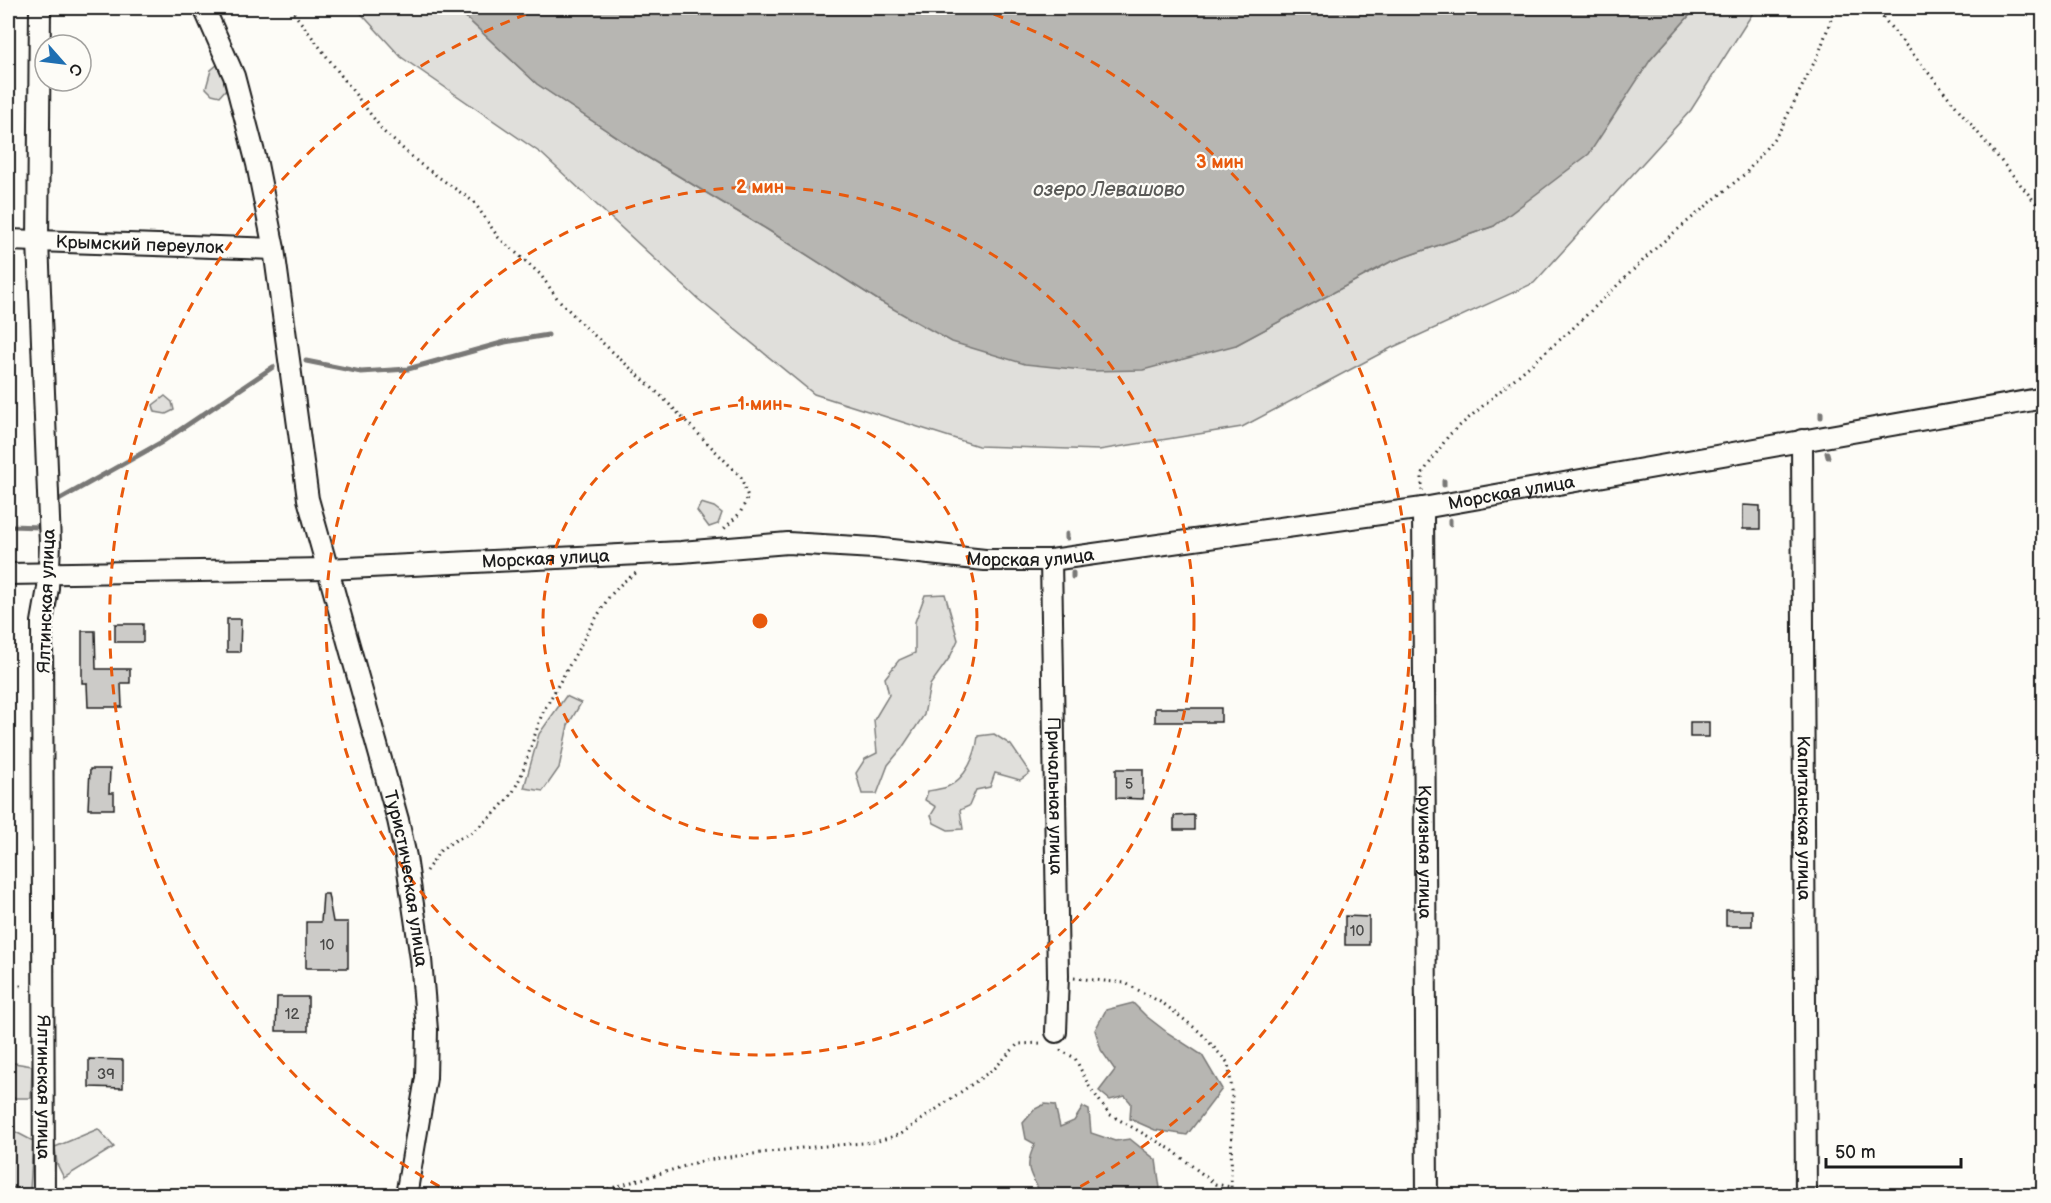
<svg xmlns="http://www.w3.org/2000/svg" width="2051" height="1203" font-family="'Balsamiq Sans',sans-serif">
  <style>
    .green { fill: #e0dfdb; stroke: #7e7e7c; stroke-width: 1.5 }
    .water { fill: #b7b6b2; stroke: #797876; stroke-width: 1.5 }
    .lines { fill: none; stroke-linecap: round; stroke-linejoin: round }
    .stream { stroke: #797876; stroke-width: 5 }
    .building { fill: #cccbc8; stroke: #1c1c1c; stroke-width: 1.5 }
    .minor-casing { stroke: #1c1c1c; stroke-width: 24 }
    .path { stroke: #1c1c1c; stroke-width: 3; stroke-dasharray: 1.5 4.5; stroke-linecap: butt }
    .minor { stroke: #fdfcf7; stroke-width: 20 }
    .ring { fill: none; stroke: #e8590c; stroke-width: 3; stroke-dasharray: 10 8 }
    .labels { text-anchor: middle; stroke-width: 4.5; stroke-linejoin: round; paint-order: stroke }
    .number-label { font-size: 15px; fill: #484847 }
    .street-label { font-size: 18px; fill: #1c1c1c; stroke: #fdfcf7 }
    .water-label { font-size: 20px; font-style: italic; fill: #5a5a58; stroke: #fdfcf7 }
    .centre { fill: #e8590c; stroke: #fdfcf7; stroke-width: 3 }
    .ring-label { font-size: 18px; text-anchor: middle; font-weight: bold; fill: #e8590c; stroke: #fdfcf7; stroke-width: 4.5; stroke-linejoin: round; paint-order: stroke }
  </style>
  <rect width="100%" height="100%" fill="#fdfcf7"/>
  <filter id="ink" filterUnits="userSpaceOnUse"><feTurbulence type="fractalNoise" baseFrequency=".0167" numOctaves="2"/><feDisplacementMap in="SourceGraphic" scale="12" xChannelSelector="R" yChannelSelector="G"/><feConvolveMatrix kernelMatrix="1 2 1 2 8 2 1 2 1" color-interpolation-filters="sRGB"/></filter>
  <g filter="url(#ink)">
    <path class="green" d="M356,8H456L537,84L642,154L768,230L881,302L1236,345L1390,262L1494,226L1651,59L1696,8H1756L1691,110L1534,283L1391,348L1242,427L1099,450L978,446L814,394L698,299L542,154L401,57Z
      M217,65L226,81V89L220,96L212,94L206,88L211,70Z
      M165,396L172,402L174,410L166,414L155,412L153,405Z
      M701,503L714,507L722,513L718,524L709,527L697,511Z
      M945,594L958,640L950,657L930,685L924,715L902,748L888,765L877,794H862L856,773L865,759L877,753L874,720L889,695L885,678L899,660L915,653V622L925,595Z
      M566,696L581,703L568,725L559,768L543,791L524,788L539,734Z
      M994,734L1011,745L1030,773L1020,780L995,773L990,787L976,790L969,806L960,810L963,829L948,830L934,823L931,815L936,807L925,800L928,791C934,790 941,789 947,787C966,779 976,755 978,736Z
      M8,1062L32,1066L31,1098H8Z
      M10,1129L33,1141L30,1190L8,1187V1130Z
      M98,1129L114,1147L64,1178L57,1164L55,1147Z"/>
    <path class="water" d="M456,8H1696L1651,59L1589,154L1494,226L1390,262L1236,345L1143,370L1092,371L1025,364L952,342L881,302L768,230L642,154L537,84Z
      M1133,1003L1146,1016L1168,1033L1202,1055L1222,1089L1187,1135L1155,1130L1130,1119L1131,1103L1125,1096L1110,1100L1099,1091L1115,1070L1101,1050L1095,1030L1106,1010Z
      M1045,1104L1055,1105L1060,1127L1074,1121L1083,1107L1089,1110L1091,1133L1115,1141L1130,1139L1156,1160L1161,1195H1042C1030,1174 1023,1168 1035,1144L1026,1139L1023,1123L1035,1109Z"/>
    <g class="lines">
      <path class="stream" d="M306,361L361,372L408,369L505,342L548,335
        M1821,413V417
        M1827,453L1828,457
        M1444,481V485
        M55,502L162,442L273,367
        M1450,520V524
        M8,531L10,526L40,527V521
        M1067,534V538
        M1073,573V577"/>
    </g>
    <path class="building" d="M1743,505L1760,506V529H1743Z
      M227,619H241L240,652H227Z
      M115,624H143V642H115Z
      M82,631H95L96,669H130V683H121L122,707H88L87,683H82Z
      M1155,708H1221V722H1155Z
      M1690,722H1709V737H1690Z
      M90,769H110L109,793H114V809H88Z
      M1116,769H1143V799L1116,798Z
      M1194,815V830H1174V816Z
      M323,894H328L333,922H348V968H306V922H321Z
      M1726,910H1752V926H1726Z
      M1345,916L1369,917V945H1345Z
      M277,997H308V1031H276Z
      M89,1059L123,1060V1088L89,1087Z"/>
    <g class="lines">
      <defs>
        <g id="minor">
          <path id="s1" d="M40,8L38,241L50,544L48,588L42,622L44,1196"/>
          <path id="s2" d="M204,8L234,76L257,164L274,249L308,499L398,820L406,857L421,959L427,1030L426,1078L406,1196"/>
          <path id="s3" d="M8,240L274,249"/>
          <path id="s4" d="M1802,440L1806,1196"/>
          <path id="s5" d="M1423,508L1427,1196"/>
          <path id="s6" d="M1051,560L1058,976L1056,1032"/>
          <path id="s7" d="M8,574L327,569L681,552L788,543L874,548L985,560H1051L1423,508L2044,398"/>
        </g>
      </defs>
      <use href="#minor" class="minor-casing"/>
      <path class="path" d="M290,8L384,132L420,164L474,202L498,237L540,274L557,298L583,325L661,396L741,477L748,497L740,513L723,530
        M1875,8L2044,213
        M1422,491V474L1449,435L1570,331L1658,246L1746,173L1779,132L1819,53L1835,8
        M426,871L440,851L452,842L472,832L494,814L512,794L521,776L542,714L590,628L609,597L623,582L636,573
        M1074,978L1125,983L1164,1004L1200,1032L1228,1063L1232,1090L1231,1196
        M8,989L25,985
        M1060,1050L1075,1058L1089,1086L1109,1114L1172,1150L1215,1184L1231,1187
        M585,1196L705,1160L801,1148L875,1142L901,1134L995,1068L1018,1044L1043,1043"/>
      <use href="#minor" class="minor"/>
    </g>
  </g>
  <g class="ring">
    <circle cx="760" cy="621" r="217"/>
    <circle cx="760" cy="621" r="434"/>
    <path d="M455 1195A650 650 0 0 1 543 8M977 8A650 650 0 0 1 1065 1195"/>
  </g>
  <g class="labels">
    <g class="number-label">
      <text x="1129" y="789">5</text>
      <text x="1357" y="936">10</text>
      <text x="327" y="950">10</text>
      <text x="292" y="1019">12</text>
      <text x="106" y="1079">39</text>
    </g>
    <g class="street-label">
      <text dy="6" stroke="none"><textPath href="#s3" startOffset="132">Крымский переулок</textPath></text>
      <text dy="6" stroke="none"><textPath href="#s7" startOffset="1510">Морская улица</textPath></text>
      <text dy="6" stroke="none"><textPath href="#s7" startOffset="1024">Морская улица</textPath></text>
      <text dy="6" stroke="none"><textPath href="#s7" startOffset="538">Морская улица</textPath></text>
      <text transform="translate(46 601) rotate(-88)" y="6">Ялтинская улица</text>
      <text dy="6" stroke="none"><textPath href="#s6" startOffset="236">Причальная улица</textPath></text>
      <text dy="6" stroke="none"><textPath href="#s4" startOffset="378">Капитанская улица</textPath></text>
      <text dy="6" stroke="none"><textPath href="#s5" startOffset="344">Круизная улица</textPath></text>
      <text dy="6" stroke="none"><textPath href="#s2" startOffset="897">Туристическая улица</textPath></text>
      <text dy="6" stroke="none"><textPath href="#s1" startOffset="1080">Ялтинская улица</textPath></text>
    </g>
    <g class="water-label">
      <text x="1109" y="196">озеро Левашово</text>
    </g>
  </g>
  <circle cx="760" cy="621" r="9" class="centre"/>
  <g class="ring-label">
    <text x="1220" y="168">3 мин</text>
    <text x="760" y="193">2 мин</text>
    <text x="760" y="410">1 мин</text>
  </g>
  <rect width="2051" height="1203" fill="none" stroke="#fdfcf7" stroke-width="30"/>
  <rect x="15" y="15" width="2021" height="1173" fill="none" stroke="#1c1c1c" stroke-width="2" filter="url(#ink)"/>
  <g transform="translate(63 63) rotate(118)"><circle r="28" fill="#fdfcf7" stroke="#a3a29f" stroke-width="1.5"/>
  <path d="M0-4.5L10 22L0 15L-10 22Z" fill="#1f6fb2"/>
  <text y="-9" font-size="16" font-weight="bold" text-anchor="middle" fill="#1c1c1c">С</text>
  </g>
  <path d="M1826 1158v9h135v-9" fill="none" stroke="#1c1c1c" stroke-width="3"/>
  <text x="1835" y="1158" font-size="18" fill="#1c1c1c" stroke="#fdfcf7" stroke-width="4.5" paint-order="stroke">50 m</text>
</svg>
